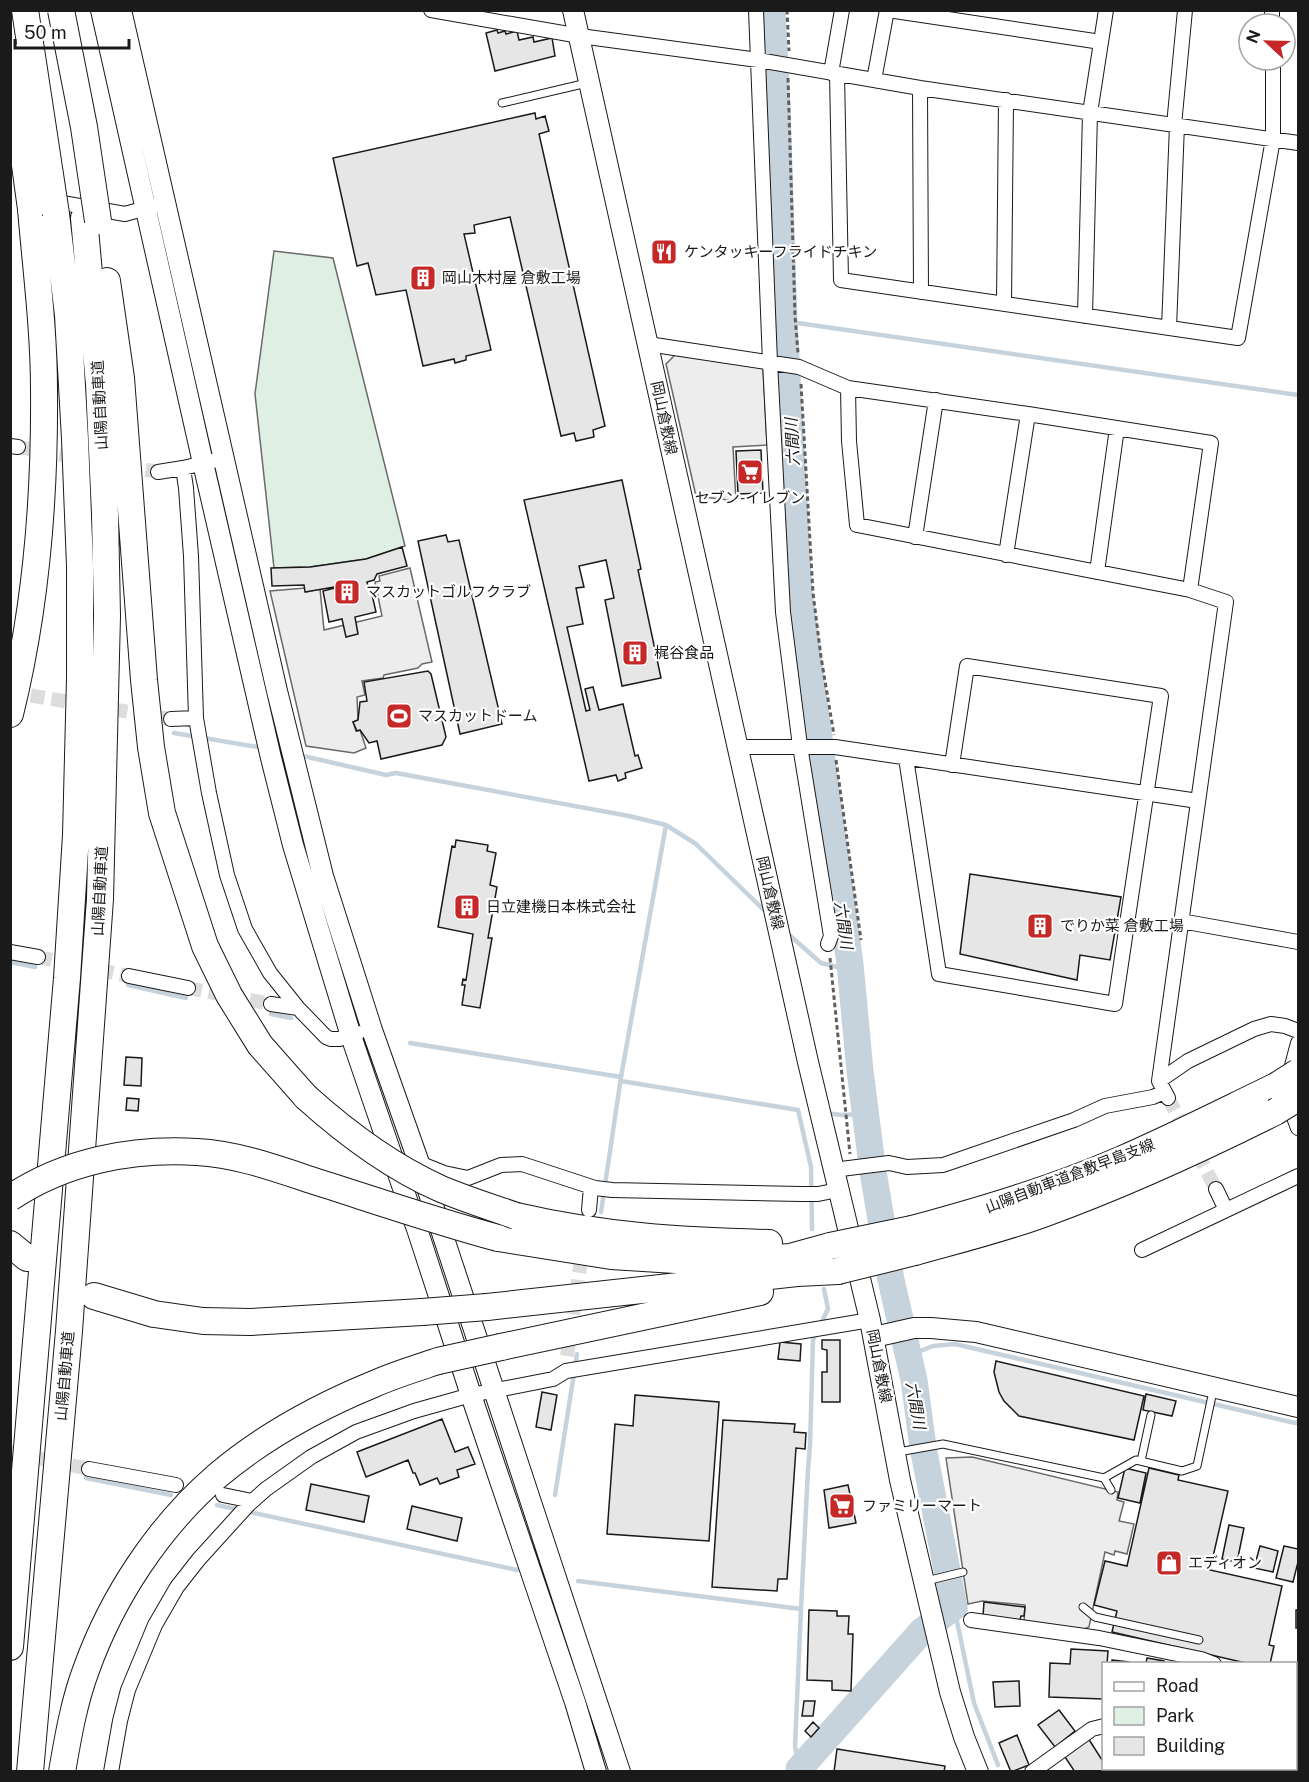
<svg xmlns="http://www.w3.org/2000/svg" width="1309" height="1782" font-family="'Public Sans','Noto Sans JP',sans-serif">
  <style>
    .green { fill: #e0efe3; stroke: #6a6a6a; stroke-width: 1.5 }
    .parking { fill: #ededed; stroke: #6a6a6a; stroke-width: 1.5 }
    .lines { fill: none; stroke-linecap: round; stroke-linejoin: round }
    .stream { stroke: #c6d2dc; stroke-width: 4.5 }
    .river { stroke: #c6d2dc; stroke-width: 27 }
    .building { fill: #e6e6e6; stroke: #1a1a1a; stroke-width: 1.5 }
    .street-tunnel { stroke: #ddd; stroke-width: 14; stroke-dasharray: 14 7; stroke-linecap: butt }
    .lane-casing { stroke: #1a1a1a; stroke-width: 9 }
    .street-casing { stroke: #1a1a1a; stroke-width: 16 }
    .secondary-casing { stroke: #1a1a1a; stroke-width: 22 }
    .highway-casing { stroke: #1a1a1a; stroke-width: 28 }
    .path { stroke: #5f5f5f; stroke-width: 3; stroke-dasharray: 4.5 3; stroke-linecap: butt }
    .lane { stroke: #fff; stroke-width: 7 }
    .street { stroke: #fff; stroke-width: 14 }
    .secondary { stroke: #fff; stroke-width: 20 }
    .highway { stroke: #fff; stroke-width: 26 }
    .highway-bridge-casing { stroke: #1a1a1a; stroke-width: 28; stroke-linecap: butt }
    .highway-bridge { stroke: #fff; stroke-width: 26 }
    .labels { text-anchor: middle; stroke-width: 4.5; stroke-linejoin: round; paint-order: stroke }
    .poi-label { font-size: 15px; fill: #1a1a1a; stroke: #fff; text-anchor: start }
    .street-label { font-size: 15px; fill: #1a1a1a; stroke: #fff }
    .water-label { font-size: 16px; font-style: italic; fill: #1a1a1a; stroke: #fff }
  </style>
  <rect width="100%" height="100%" fill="#fff"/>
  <path class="green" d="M274,251L333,258L405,546L366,559L310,567L274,568L255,394Z"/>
  <path class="parking" d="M675,355L763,368L767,445L733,447L736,501L696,496L666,364Z
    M410,568L432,662L422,664L418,668L384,675L383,678L362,681L365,695L357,697L358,720L353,722L356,731L360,730L366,748L354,753L306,746L270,591L305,588L306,592L320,589L324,630L382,616L375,582L380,581L379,576Z
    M972,1457L1118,1492L1117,1500L1124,1502L1119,1521L1134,1524L1127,1554L1115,1551L1114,1555L1105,1552L1089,1627L1082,1630L1024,1622L1025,1605L982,1601L968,1604L946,1458Z"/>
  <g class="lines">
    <path class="stream" d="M784,321L1298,395
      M174,733L264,748
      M299,755L386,775L396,773L629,816L666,825L696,844L768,914
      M787,933L821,963L837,967L850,964
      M10,962L35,967
      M128,985L186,998
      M271,1014L291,1018
      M410,1043L621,1077
      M621,1081L798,1110L811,1167L812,1229
      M825,1113L842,1115L865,1114
      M601,1212L621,1077L666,825
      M908,1356L933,1346L955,1344L1295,1423L1298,1422
      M86,1478L171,1495
      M555,1495L577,1354
      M217,1505L517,1570
      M578,1581L801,1609
      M954,1607L974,1703L998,1765
      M799,1769L795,1746L801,1609L808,1469L810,1445L813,1340L828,1309L824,1289"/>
    <path class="river" d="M772,10L777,107L784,321L799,592L850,964L860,1071L872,1165L891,1280L914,1380L923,1447L954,1607L922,1631L799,1769V1772"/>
  </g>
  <path class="building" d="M497,30L498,33L505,31L506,34L517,31L519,40L533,37L534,42L552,38L555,56L495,71L486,33Z
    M535,113L536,119L545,116L549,131L539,134L605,426L593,430L594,437L576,441L574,433L561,436L510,217L474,225L475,233L464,234L491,350L466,356V360L455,363L454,359L423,366L406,290L376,295L368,263L357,266L333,158Z
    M761,450L763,493L738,494L736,451Z
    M622,480L641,569L638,570L661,678L622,686L605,600L614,598L606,560L579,566L584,587L576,588L583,624L567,627L586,711L590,710L585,689L593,687L599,710L623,704L635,756L638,755L642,768L625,773L626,778L618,781L616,775L589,781L524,500Z
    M446,535L448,542L459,540L502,724L460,734L418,541Z
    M402,547L407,566L377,574L374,580L367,582L368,587L370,586L376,612L355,617L358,634L346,637L342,619L329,622L323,591L335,588V587L305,592L304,585L272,586L271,568L310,567L366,559Z
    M428,671L431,674L446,737L442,745L381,759L377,741L369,743L360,730L357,731L353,722L358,720L360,702L367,701L364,682Z
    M456,840L488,845L487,851L496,853L490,885L497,887L488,938H492L480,1008L462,1005L465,985H462L463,979L466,980L473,934L438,927L452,846L455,847Z
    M970,874L1121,897L1110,960L1080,955L1077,980L960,954Z
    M126,1057L142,1058L141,1086L124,1085Z
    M127,1098L139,1099L138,1111L126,1110Z
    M822,1340H840V1402H822V1372H827V1350L822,1349Z
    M780,1342L801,1344L800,1361L778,1359Z
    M996,1361L1144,1396L1134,1440L1019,1416L1004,1401L999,1392L994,1372Z
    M542,1392L557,1395L551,1430L536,1427Z
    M1146,1394L1176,1401L1172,1416L1143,1410Z
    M635,1395L719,1402L709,1541L607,1534L615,1424L633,1426Z
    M442,1419L455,1452L468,1447L475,1464L457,1470L459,1477L440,1484L437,1478L420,1485L415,1473H413L408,1460L366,1477L357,1452Z
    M723,1420L795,1424L794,1432L806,1433L805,1449L796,1448L787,1579H778L777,1591L712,1587Z
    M1125,1468L1146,1473L1140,1503L1118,1498Z
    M1149,1468L1179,1475L1178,1480L1228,1491L1210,1570L1282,1586L1269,1645L1274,1646L1270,1664H1250L1112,1632L1117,1611L1094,1605L1105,1561L1127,1566Z
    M311,1484L369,1496L364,1522L306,1510Z
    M848,1485L856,1523L829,1528L824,1490Z
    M412,1506L462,1518L457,1541L407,1529Z
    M1229,1525L1244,1528L1237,1562L1222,1559Z
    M1260,1546L1278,1551L1273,1572L1254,1568Z
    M1284,1546L1298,1549V1562L1293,1582L1276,1578Z
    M984,1602L1025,1607L1024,1616H1021L1020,1620L983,1616Z
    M809,1610L837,1611V1616H849L848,1634H853L851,1691L832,1690V1681L807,1680Z
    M1296,1610H1298V1628H1296Z
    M1071,1649L1108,1651L1107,1664H1104L1103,1699L1049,1697L1050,1663L1070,1664Z
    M1147,1658L1164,1661V1664H1146Z
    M1112,1660L1129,1662V1664H1112Z
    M1019,1681L1020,1706L995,1707L993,1682Z
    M804,1701H815L813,1716H802Z
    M1059,1710L1075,1731L1055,1747L1038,1725Z
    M813,1722L819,1728L811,1737L805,1731Z
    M1017,1735L1029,1765L1011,1772L999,1743Z
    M1088,1738L1104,1763V1768H1107L1109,1772H1075L1063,1754Z
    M837,1749L945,1766L944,1772H834Z
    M1296,1758L1298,1760V1767L1295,1771L1293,1768H1296Z
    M1227,1768H1244L1241,1772H1230Z"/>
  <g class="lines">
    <path class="street-tunnel" d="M18,447L79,458
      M125,466L158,472
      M10,692L171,719
      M38,957L129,976
      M188,988L271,1004
      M1168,1098L1216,1189
      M567,1356L583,1247
      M10,1452L89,1469"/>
    <defs>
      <path id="lane" d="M502,103L587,83
        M898,1452L943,1444L1104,1478L1136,1460L1182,1471L1197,1466L1213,1391
        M1141,1461L1151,1415
        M1104,1478L1111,1490
        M926,1581L963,1572
        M1083,1607L1095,1617L1199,1640"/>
      <path id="street" d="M431,10L580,36L758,60L920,88L1298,143
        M756,10L770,362L783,612L800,746L831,936L828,944
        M888,10L1101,42
        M1272,10V24
        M831,73L842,10
        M837,74L841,280L1238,338L1273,139V60
        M874,80L887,10
        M920,88L921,292
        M1174,125L1185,10
        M51,201L125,214L153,206
        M1004,304L1006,100
        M1085,316L1090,113L1106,10
        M1169,328L1177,125
        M648,344L799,367L848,388L1028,414L1211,443L1190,590L857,525L849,441L848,388
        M10,446L18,447
        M225,458L183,468L186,488L191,556L196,718L209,793L227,875L245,929L270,973L298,1008L326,1037L331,1039H339L358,1033
        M158,472L183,468
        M915,537L936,400
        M1006,555L1028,414
        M1097,572L1117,428
        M171,719L196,718
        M737,747H835L1198,801
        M906,758L939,974L1115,1004L1161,696L967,666L952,765
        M1181,921L1298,942
        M10,952L38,957
        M129,976L188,988
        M271,1004L298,1008
        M1289,1077L1298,1043
        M1159,1081L1188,1061L1254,1029L1271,1024L1285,1026L1298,1031
        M1168,1098L1159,1081L1226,602L1190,590
        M1287,1099L1298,1128
        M419,1163L444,1173L468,1178L501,1165L522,1164L595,1188L612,1190L802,1194H818L838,1190
        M833,1170L889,1163L907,1167L943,1165L1074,1120L1105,1106L1153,1097L1164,1092
        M1216,1189L1226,1210
        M589,1210L591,1187
        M1142,1250L1298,1176
        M89,1469L176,1485
        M223,1495L252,1501
        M971,1620L1099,1638L1201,1659L1214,1664
        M1296,1686H1298
        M1296,1747L1298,1750
        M111,1772L120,1721L128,1690L155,1625L177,1587L199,1559L248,1505L266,1489L311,1457L356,1432L414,1411L471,1395L553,1379L566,1371L870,1320
        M1032,1772L1092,1729L1104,1726"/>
      <path id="secondary" d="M101,10L203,463L271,758L293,845L351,1036L419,1235L471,1395L575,1702L596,1772
        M121,10L277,691L323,876L372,1030L419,1163L620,1772
        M573,10L808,1062L870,1320L900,1480L950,1692L964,1737L978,1772
        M874,1337L914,1328H931L976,1332L1298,1407"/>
      <path id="highway" d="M107,281L121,378L144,680L151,747L162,813L205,946L229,995L260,1045L306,1097
        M10,714C36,609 45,499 44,390C44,330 36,269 31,209
        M516,1216C602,1236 681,1241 769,1243
        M912,1229C982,1210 1053,1189 1120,1160C1173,1137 1224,1111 1276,1086
        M498,1238L611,1256L707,1262L790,1257L830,1246
        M10,1244L27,1258
        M915,1252C958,1240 1002,1229 1043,1214C1123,1185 1199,1150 1275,1112
        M94,1296L154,1314L203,1321L250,1322L422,1312
        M487,1307L797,1273L838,1271
        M501,1347L760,1292
        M10,1647L67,978L76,835L80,678V566L75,439L68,315L56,214
        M30,1772L69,1331L100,899L107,616L105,514L99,384L84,218
        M62,1772C68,1737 74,1702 86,1670C112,1597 159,1526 217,1476C263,1437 318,1407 374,1384C394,1375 417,1368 438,1361"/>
    </defs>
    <use href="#lane" class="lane-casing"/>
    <use href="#street" class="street-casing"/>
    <use href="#secondary" class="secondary-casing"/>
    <use href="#highway" class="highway-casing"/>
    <path class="path" d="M787,10L789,51
      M788,78L795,316L798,353
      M801,384L813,593L821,657L834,735
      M836,760L861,940
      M830,958L850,1154"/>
    <use href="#lane" class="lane"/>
    <use href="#street" class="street"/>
    <use href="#secondary" class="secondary"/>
    <use href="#highway" class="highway"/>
    <defs>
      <path id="highway-bridge" d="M25,10L56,214
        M61,10L84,127L98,221
        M10,55L31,209
        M1276,1086L1298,1072
        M306,1097C346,1133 390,1166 439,1188C464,1199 491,1207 516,1216
        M1275,1112L1298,1098
        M10,1198C65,1161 132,1148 197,1152C236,1154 275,1168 311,1180C374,1200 435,1221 498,1238
        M830,1246L912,1229
        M838,1271L915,1252
        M422,1312L487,1307
        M438,1361L501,1347"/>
    </defs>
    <use href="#highway-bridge" class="highway-bridge-casing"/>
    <use href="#highway-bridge" class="highway-bridge"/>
  </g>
  <defs>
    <symbol id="restaurant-square" viewBox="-11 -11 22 22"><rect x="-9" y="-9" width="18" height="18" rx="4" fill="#c62828" stroke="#fff"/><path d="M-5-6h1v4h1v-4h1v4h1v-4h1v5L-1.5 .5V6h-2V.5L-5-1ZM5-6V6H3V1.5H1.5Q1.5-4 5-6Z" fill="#fff"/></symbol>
    <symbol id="building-square" viewBox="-11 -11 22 22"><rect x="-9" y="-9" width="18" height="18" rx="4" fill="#c62828" stroke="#fff"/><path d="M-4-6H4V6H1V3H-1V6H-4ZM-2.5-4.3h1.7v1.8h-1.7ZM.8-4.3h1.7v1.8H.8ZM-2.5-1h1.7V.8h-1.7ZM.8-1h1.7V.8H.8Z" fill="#fff"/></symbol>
    <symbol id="supermarket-square" viewBox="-11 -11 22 22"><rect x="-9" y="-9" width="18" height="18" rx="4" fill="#c62828" stroke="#fff"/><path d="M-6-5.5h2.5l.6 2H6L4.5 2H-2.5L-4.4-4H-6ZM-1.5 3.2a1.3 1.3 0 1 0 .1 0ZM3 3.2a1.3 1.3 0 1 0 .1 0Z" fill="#fff"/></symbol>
    <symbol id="stadium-square" viewBox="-11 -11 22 22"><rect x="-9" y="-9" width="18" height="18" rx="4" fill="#c62828" stroke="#fff"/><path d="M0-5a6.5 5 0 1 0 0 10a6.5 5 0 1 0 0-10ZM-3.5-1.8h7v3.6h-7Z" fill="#fff"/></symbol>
    <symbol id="shop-square" viewBox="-11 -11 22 22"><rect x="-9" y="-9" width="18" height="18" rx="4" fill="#c62828" stroke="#fff"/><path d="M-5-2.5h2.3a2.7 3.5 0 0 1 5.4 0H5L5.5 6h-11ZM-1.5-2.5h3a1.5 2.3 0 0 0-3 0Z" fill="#fff"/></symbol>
  </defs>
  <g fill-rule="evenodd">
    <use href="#restaurant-square" x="649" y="237" width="30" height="30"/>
    <use href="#building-square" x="408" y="263" width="30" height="30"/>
    <use href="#supermarket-square" x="735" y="457" width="30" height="30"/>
    <use href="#building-square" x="332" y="577" width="30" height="30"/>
    <use href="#building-square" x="620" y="638" width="30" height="30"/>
    <use href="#stadium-square" x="384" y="701" width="30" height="30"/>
    <use href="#building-square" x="452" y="892" width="30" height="30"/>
    <use href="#building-square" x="1025" y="911" width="30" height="30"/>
    <use href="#supermarket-square" x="827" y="1491" width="30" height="30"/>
    <use href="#shop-square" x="1154" y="1548" width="30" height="30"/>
  </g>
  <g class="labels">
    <g class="poi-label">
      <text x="684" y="257">ケンタッキーフライドチキン</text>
      <text x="442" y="283">岡山木村屋 倉敷工場</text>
      <text x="750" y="503" text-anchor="middle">セブン-イレブン</text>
      <text x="366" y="597">マスカットゴルフクラブ</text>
      <text x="654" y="658">梶谷食品</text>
      <text x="418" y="721">マスカットドーム</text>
      <text x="486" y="912">日立建機日本株式会社</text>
      <text x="1060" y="931">でりか菜 倉敷工場</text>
      <text x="862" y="1511">ファミリーマート</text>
      <text x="1188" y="1568">エディオン</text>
    </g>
    <g class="street-label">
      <text transform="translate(100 405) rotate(-93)" y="5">山陽自動車道</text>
      <text transform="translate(664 418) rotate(78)" y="5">岡山倉敷線</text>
      <text transform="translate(100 891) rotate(-87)" y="5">山陽自動車道</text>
      <text transform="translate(770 893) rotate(77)" y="5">岡山倉敷線</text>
      <text transform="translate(1070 1176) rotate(-21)" y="5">山陽自動車道倉敷早島支線</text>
      <text transform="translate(879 1366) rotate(79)" y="5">岡山倉敷線</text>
      <text transform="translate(65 1376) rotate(-85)" y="5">山陽自動車道</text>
    </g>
    <g class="water-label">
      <text transform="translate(792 442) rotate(-93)" y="6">六間川</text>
      <text transform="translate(844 925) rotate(82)" y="6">六間川</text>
      <text transform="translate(916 1405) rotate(80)" y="6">六間川</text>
    </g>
  </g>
  <rect width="1309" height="1782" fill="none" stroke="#1a1a1a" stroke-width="24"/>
  <rect x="1102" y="1662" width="195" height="108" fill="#ffffff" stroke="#a3a3a3" stroke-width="1.5"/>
  <rect x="1114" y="1682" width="30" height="9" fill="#ffffff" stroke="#a3a3a3" stroke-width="1.5"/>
  <text x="1156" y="1692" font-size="18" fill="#1a1a1a">Road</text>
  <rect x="1114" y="1707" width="30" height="18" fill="#e0efe3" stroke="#a3a3a3" stroke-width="1.5"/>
  <text x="1156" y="1722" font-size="18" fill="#1a1a1a">Park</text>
  <rect x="1114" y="1737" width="30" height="18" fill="#e6e6e6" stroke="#a3a3a3" stroke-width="1.5"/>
  <text x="1156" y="1752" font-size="18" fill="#1a1a1a">Building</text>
  <g transform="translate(1267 42) rotate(292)"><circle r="28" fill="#ffffff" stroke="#a3a3a3" stroke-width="1.5"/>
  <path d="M0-4.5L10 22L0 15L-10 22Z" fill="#c62828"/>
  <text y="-9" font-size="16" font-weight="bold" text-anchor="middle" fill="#1a1a1a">N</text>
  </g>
  <path d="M15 39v9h114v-9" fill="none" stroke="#1a1a1a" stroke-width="3"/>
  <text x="24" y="39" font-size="18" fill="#1a1a1a" stroke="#ffffff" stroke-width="4.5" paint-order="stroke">50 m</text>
</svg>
